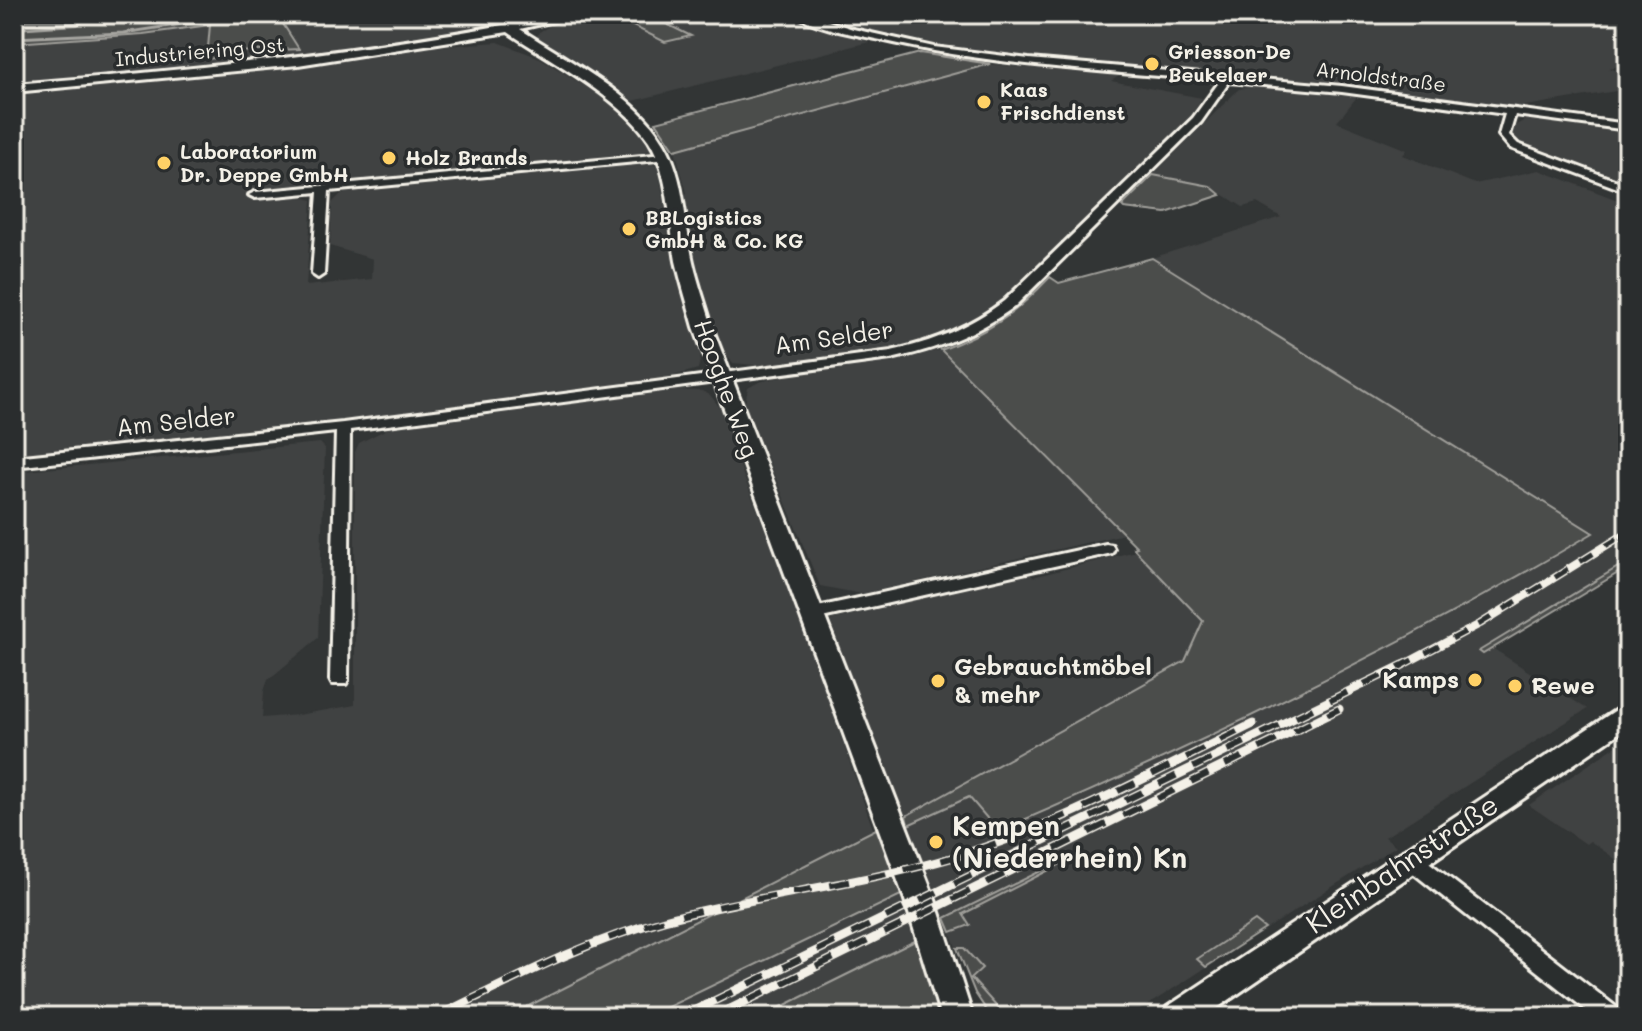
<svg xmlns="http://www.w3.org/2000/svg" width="1642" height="1031" font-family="Mali,sans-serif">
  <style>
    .built { fill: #404242 }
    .green { fill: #4b4d4c; stroke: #a09f9a; stroke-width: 2 }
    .water { fill: #727370; stroke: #a6a5a0; stroke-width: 2 }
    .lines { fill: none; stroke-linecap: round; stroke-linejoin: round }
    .stream { stroke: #a6a5a0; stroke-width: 3 }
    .street-casing { stroke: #f4f1e8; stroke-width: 6 }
    .secondary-casing { stroke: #f4f1e8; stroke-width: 6 }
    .street { fill: #2a2d2e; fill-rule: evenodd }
    .secondary { fill: #2a2d2e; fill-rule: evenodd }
    .rail-far1-casing { stroke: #f4f1e8; stroke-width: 8 }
    .rail-casing { stroke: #f4f1e8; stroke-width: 9 }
    .rail-far1 { stroke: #2a2d2e; stroke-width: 5; stroke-dasharray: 15; stroke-linecap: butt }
    .rail { stroke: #2a2d2e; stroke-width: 6; stroke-dasharray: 19; stroke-linecap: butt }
    .poi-dot { fill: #ffd166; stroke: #2a2d2e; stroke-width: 3 }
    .labels { text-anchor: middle; stroke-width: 7; stroke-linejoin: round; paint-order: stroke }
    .far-street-label { font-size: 20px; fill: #f4f1e8; stroke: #2a2d2e }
    .far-poi-label { font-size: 20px; font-weight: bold; fill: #f4f1e8; stroke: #2a2d2e; text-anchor: start }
    .street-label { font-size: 24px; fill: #f4f1e8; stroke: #2a2d2e }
    .poi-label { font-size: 24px; font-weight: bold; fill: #f4f1e8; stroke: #2a2d2e; text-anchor: start }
    .near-poi-label { font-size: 28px; font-weight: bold; fill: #f4f1e8; stroke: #2a2d2e; text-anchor: start }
    .near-street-label { font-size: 28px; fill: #f4f1e8; stroke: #2a2d2e }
  </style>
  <rect width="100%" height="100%" fill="#323535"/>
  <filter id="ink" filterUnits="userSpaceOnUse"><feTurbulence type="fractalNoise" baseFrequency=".0125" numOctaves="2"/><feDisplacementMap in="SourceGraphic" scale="16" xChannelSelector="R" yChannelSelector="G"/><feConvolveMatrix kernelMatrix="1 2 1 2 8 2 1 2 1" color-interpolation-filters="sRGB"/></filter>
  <g filter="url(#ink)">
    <path class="built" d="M292,14H555L426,40L305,58L14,83V43L143,34L211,25L207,58L265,49L266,52L299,49L278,16Z
      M610,14L665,42L690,36L646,14H780L869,42L633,101L536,39L539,32L555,23Z
      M808,14H1589L1622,26L1628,25V64L1609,68L1628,75V84L1623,85L1628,89L1507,109L1344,86L980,53L862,31Z
      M498,42L540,58L604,98L633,123L651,150L630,157L260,191L259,198L295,195L312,200L306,286L372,279L373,259L330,246L332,203L341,194L364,188L651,163L658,167L675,263L701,356L698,369L663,379L381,416L14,455V91L243,72L430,47Z
      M990,64L1119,76L1111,81L1202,98L1191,115L1004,298L963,327L912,344L842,355L764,366L733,363L725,353L710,316L697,267L683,197L687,193L675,150Z
      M1261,85L1359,94L1337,122L1407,150L1403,155L1475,184L1539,170L1628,204V561L1489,646L1587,709L1385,837L1396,846L1129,1017H994L981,1003L967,975L908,825L969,797L1083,795L1339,672L1473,603L1592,533L1152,258L1281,217L1257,203L1243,207L1210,186L1153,175L1239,89Z
      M1525,120L1628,130V186L1516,142L1512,133L1516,125Z
      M941,350L1124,534L862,594L820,586L745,404L748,388L759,382L781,377Z
      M676,390L702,391L710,395L721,409L744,477L793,599L873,829L507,1017H14V472L320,443L325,448L318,638L268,680L264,691L262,718L298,715L355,705V452L359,443L389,428Z
      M1136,551L1203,621L1185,661L906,816L873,738L830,620L1029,572L1033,577Z
      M1628,738V868L1590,841L1586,844L1529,805Z
      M903,894L919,939L761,1017H647Z"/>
    <path class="green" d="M79,14H176L179,20L218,14H292L278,16L299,49L237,52L236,56L207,59L210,25L143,34L14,43V29L77,25L81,23Z
      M593,14H646L691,36L665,42L611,15L595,21L587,17Z
      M920,53L990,64L675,150L656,122Z
      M1153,175L1210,186L1221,195L1166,213L1124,208L1122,206Z
      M1152,258L1593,533C1402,646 1202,744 998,831L969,797L908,825L906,816L1185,661L1203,621L1136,551L1134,548L1137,547L941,350C991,331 1013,316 1050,277L1059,283Z
      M1628,561V567L1483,654L1479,651Z
      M880,827L903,894L647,1017H507Z
      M1063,860L1065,862L963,914L970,925L951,932L945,918Z
      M1255,921L1265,929L1206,967L1197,959Z
      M919,939L948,1017H761Z
      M957,948H964L982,968L971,978L1006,1017H991L975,993Z"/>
    <path class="water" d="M32,14H79L81,23L14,29V22Z"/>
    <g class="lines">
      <path class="stream" d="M14,38L123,33L249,14"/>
      <defs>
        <path id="street" d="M794,14H807L853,29L934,47L1029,59L1342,86L1628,124V130L1515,115L1509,135L1518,144L1628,185V192L1510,148L1499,135L1505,114L1342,92L1229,82L1201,122L1014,307C976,335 936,349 891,359L350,430L348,680L346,684H332L330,680L336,432L14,467V457L343,423L891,351C933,342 970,327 1004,301L1193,118L1220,81C1106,71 992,66 881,40C853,34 818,29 794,14Z
          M664,154L668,155V159L329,191L324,274L318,278L312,274L318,192L255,198L249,195L255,192Z
          M1106,544L1112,545L1114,549L1112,553L813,620L804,614L813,608Z
          M1410,851L1417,853L1620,1010L1624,1017H1595L1403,865L1399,859L1403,853Z"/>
        <path id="secondary" d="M560,14H584L520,29C566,60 636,94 664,143C685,177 684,223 693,262C698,284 706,305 712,327L935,900L973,1017H941L905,900L694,327C688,305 681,283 676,261C669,223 670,174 649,141C619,96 552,62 508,32L298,65L14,92V84C198,70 380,50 560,14Z
          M1628,705V727L1204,1017H1162L1167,1007L1619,708Z"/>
      </defs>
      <use href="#street" class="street-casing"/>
      <use href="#secondary" class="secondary-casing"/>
      <use href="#street" class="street"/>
      <use href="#secondary" class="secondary"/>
      <defs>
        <path id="rail-far1" d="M1399,667L1480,624L1628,532"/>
        <path id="rail" d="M436,1017C510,981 584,942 664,920C760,894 859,885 954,857C1059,826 1155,772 1253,724
          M681,1017L1403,665
          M714,1017L1339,709"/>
      </defs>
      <use href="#rail-far1" class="rail-far1-casing"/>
      <use href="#rail" class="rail-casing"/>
      <use href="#rail-far1" class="rail-far1"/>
      <use href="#rail" class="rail"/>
    </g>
  </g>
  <g class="poi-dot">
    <circle cx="1152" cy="64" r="8"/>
    <circle cx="984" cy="102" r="8"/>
    <circle cx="389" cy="158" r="8"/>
    <circle cx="164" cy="163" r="8"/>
    <circle cx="629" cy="229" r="8"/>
    <circle cx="1475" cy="680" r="8"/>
    <circle cx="938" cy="681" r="8"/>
    <circle cx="1515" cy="686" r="8"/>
    <circle cx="936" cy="842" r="8"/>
  </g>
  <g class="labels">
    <g class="far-street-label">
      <text transform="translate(200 52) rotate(-5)" y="7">Industriering Ost</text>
      <text transform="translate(1381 77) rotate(7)" y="7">Arnoldstraße</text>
    </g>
    <g class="far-poi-label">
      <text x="1168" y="59">Griesson-De<tspan x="1168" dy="23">Beukelaer</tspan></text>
      <text x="1000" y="97">Kaas<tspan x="1000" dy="23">Frischdienst</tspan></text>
      <text x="180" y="159">Laboratorium<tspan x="180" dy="23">Dr. Deppe GmbH</tspan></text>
      <text x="405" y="165">Holz Brands</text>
      <text x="645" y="225">BBLogistics<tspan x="645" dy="23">GmbH &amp; Co. KG</tspan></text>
    </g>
    <g class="street-label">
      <text transform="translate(834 338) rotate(-8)" y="8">Am Selder</text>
      <text transform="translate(726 389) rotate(70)" y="8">Hooghe Weg</text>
      <text transform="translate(176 422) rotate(-6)" y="8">Am Selder</text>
    </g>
    <g class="poi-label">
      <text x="954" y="675">Gebrauchtmöbel<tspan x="954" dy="28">&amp; mehr</tspan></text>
      <text x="1459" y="688" text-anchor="end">Kamps</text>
      <text x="1531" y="694">Rewe</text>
    </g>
    <g class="near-poi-label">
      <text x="952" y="836">Kempen<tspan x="952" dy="32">(Niederrhein) Kn</tspan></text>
    </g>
    <g class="near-street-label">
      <text transform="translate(1402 864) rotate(-34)" y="10">Kleinbahnstraße</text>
    </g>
  </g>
  <rect width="1642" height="1031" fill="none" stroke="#2a2d2e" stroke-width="48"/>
  <rect x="24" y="24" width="1594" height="983" fill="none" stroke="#f4f1e8" stroke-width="3" filter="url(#ink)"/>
</svg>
